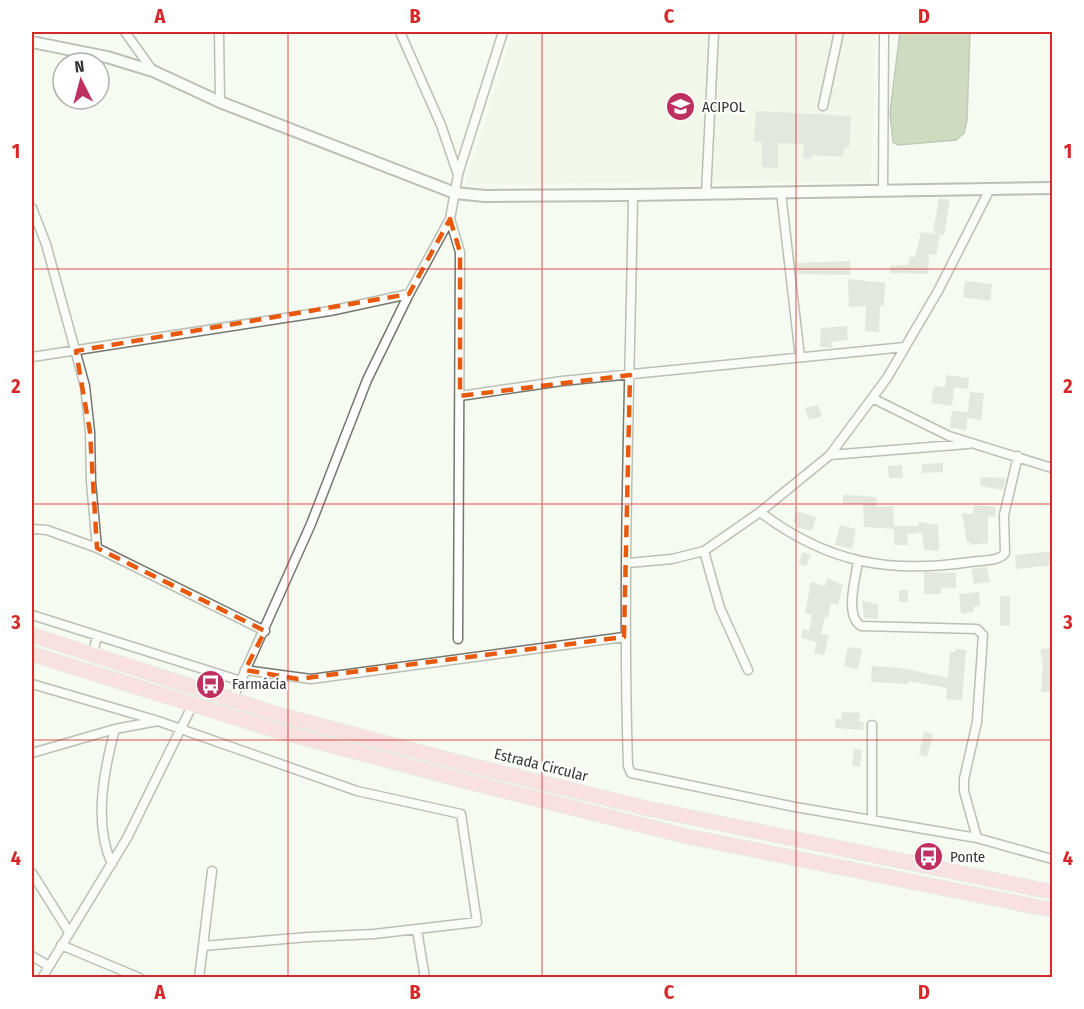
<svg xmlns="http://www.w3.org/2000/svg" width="1084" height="1009" font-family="'Fira Sans Condensed',sans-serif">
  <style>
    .built { fill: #eaf3e2 }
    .water { fill: #9fb488; stroke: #7f8e6e; stroke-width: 1.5 }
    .building { fill: #ccd0c7 }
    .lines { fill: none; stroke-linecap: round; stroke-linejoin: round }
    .minor-casing { stroke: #73776e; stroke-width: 11 }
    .tertiary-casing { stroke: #73776e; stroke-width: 14 }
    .primary-casing { stroke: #d6d7d6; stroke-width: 16 }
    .minor { stroke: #fff; stroke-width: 8 }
    .tertiary { stroke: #fff; stroke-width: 10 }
    .primary { stroke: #fac0cd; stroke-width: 14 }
    .marked { fill: none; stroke: #e8590c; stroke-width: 4.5; stroke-dasharray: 12 8; stroke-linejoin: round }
    .grid { fill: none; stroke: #d62828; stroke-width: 1.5; stroke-opacity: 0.55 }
    .labels { text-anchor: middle; stroke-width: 4.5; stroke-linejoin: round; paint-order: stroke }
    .poi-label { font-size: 15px; fill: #343633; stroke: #fff; text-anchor: start }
    .street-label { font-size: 15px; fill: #343633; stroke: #fff }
    .neatline { fill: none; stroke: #d62828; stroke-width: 2 }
    .grid-label { font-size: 20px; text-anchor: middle; font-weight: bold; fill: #d62828 }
  </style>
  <rect width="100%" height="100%" fill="#f6fbf1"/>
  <path class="built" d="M513,32H876L871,182L465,184Z"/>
  <path class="water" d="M900,32H970L967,120L964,133L956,140L898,145L893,142L890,112Z"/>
  <path class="building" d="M756,111L851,116L849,148L844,147L843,157L812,155L811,159L803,158L804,144L778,143V168L762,167V142H754Z
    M939,198L950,200L944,235L933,233Z
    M921,232L940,235L936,255L929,254L928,274L890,273V266L909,265V257H915Z
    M850,261L851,275L797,274L796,263Z
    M848,279L885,283L884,306L880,305L879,332L865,331L866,306L849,307Z
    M965,281L992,284L990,301L963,297Z
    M847,326L848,340L831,342L832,348L820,347L821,328Z
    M946,375L969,378L968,389L954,387L952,406L931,403L934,386L945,387Z
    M970,392L984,393L981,420L967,418Z
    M818,405L822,416L809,420L805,408Z
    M952,411L968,412L966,430L950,428Z
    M943,463V472L922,473V464Z
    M902,465L903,478H889L888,466Z
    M981,477L1006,478L1003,490L980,486Z
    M843,495L870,496L877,498L876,507L893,506L894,526H918L919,522L938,525L939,551L924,550L922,533L907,534L908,545H894V529L864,527L863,504H843Z
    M974,505L996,507L995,517L988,516V543L971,545L970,542H967L962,513L973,514Z
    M797,511L816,517L812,531L796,527L797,523L793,521Z
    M840,525L856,529L852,549L835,545Z
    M1053,551V565L1016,569L1015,555Z
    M803,552L811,555L806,567L798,564Z
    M987,567L990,582L974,584L971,569Z
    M924,572L956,573V588H941V594H924Z
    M827,578L843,585L838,605L831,603L828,617H825L821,634L829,635L824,655L814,653L817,642L801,638L803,629L809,631L812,615L805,613L811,582L825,586Z
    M899,590H908V602H899Z
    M979,592L980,606L973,607L974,612L961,614L959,594Z
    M1000,596L1010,597V626L1000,625Z
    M862,601L878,604V619L864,618Z
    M848,647L862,649L858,669L844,666Z
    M1053,648V692H1041L1043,664L1040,649Z
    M955,649L966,650L962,700L946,699L947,688L909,681L908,684L871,682L872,666L901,668L948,678L950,652H955Z
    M842,712L860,713L859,721L864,722L863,730L835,728L836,719H841Z
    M924,732L933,734L927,757L919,755Z
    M854,749L862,750L860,767L852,766Z"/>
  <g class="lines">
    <defs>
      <path id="minor" d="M125,32L153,71
        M219,32L220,102
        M823,106L839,32
        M458,174L503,32
        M883,191L884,32
        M781,193L800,357
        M706,194L714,32
        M633,195C630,385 622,576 628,766L631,773L795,807L977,838L1052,859
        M32,208L46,244L85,386L90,432L91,482L97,548
        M450,219L460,252L458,639
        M32,357L330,311L409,294
        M460,396L562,381L905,347
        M872,398L949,436L1052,468
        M830,455L968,444
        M760,512C827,563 889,574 970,562C981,560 999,562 1005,553L1004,515L1018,456
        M32,529L47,530L97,548L265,631
        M704,551L720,608L748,670
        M858,561C856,578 844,615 861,626L977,629L983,635L977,722L964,779V791L977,838
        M628,563L672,559L704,551L760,512L830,455L887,378L938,291L990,189
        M32,615L241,681
        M93,654L97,636
        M245,670L311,679L624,637
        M32,684L155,720
        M233,698L311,524L367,380L409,294L450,219L458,175L441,125L400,32
        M872,725V820
        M32,753L115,729L158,721L357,791L461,814L477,922L374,934L308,937L203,946L199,978
        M112,864C93,824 104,770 115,729
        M32,873L69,932
        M417,930L425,978
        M61,945L140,978
        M203,946L212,871
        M32,956L47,965
        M42,978L127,838L193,704"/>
      <path id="tertiary" d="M32,42L107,57L153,71L220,102L455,193L485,196L633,195L1052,188"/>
      <path id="primary" d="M32,635L280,715L465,764L650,809L1052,892
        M32,654L278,731L461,780L686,836L1052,910"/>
    </defs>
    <use href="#minor" class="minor-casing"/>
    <use href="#tertiary" class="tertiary-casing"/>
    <use href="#primary" class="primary-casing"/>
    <use href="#minor" class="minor"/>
    <use href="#tertiary" class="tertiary"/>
    <use href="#primary" class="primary"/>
  </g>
  <path d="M0 0H1084V1009H0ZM450,219L460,252V396L630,375L624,637L298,679L245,670L265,631L97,548L90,432L76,351L409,294Z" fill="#f6fbf1" fill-opacity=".55" fill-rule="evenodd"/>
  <path class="marked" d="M450,219L460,252V396L630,375L624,637L298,679L245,670L265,631L97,548L90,432L76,351L409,294Z"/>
  <path class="grid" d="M288,32V978M542,32V978M796,32V978M32,269H1052M32,504H1052M32,740H1052"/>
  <defs>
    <symbol id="university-disc" viewBox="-11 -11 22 22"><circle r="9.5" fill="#be305f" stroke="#fff"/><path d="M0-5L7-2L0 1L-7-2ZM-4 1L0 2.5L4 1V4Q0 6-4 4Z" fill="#fff"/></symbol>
    <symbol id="bus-disc" viewBox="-11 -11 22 22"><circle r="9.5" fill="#be305f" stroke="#fff"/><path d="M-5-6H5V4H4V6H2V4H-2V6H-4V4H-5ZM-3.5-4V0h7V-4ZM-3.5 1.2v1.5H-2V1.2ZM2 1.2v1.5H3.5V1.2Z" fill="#fff"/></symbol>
  </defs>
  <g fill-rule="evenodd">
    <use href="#university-disc" x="664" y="90" width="33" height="33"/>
    <use href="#bus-disc" x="194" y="668" width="33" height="33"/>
    <use href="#bus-disc" x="912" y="840" width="33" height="33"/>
  </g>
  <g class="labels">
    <g class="poi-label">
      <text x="702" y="112">ACIPOL</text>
      <text x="232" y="689">Farmácia</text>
      <text x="950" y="862">Ponte</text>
    </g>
    <g class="street-label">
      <text transform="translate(541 765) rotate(14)" y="5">Estrada Circular</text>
    </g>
  </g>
  <rect width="1084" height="1009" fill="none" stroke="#ffffff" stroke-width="66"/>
  <g transform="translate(81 81) rotate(354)"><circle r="28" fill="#ffffff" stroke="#aeafad" stroke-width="1.5"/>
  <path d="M0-4.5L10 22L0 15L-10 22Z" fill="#be305f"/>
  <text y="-9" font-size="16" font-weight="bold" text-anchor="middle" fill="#343633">N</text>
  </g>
  <rect x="33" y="33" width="1018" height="943" class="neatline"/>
  <g class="grid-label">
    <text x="160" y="23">A</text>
    <text x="415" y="23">B</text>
    <text x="669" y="23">C</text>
    <text x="924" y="23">D</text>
    <text x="16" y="158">1</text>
    <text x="1068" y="158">1</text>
    <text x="16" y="393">2</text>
    <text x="1068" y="393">2</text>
    <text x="16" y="629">3</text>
    <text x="1068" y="629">3</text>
    <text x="16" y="865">4</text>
    <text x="1068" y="865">4</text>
    <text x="160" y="999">A</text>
    <text x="415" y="999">B</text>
    <text x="669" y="999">C</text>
    <text x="924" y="999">D</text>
  </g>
</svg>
